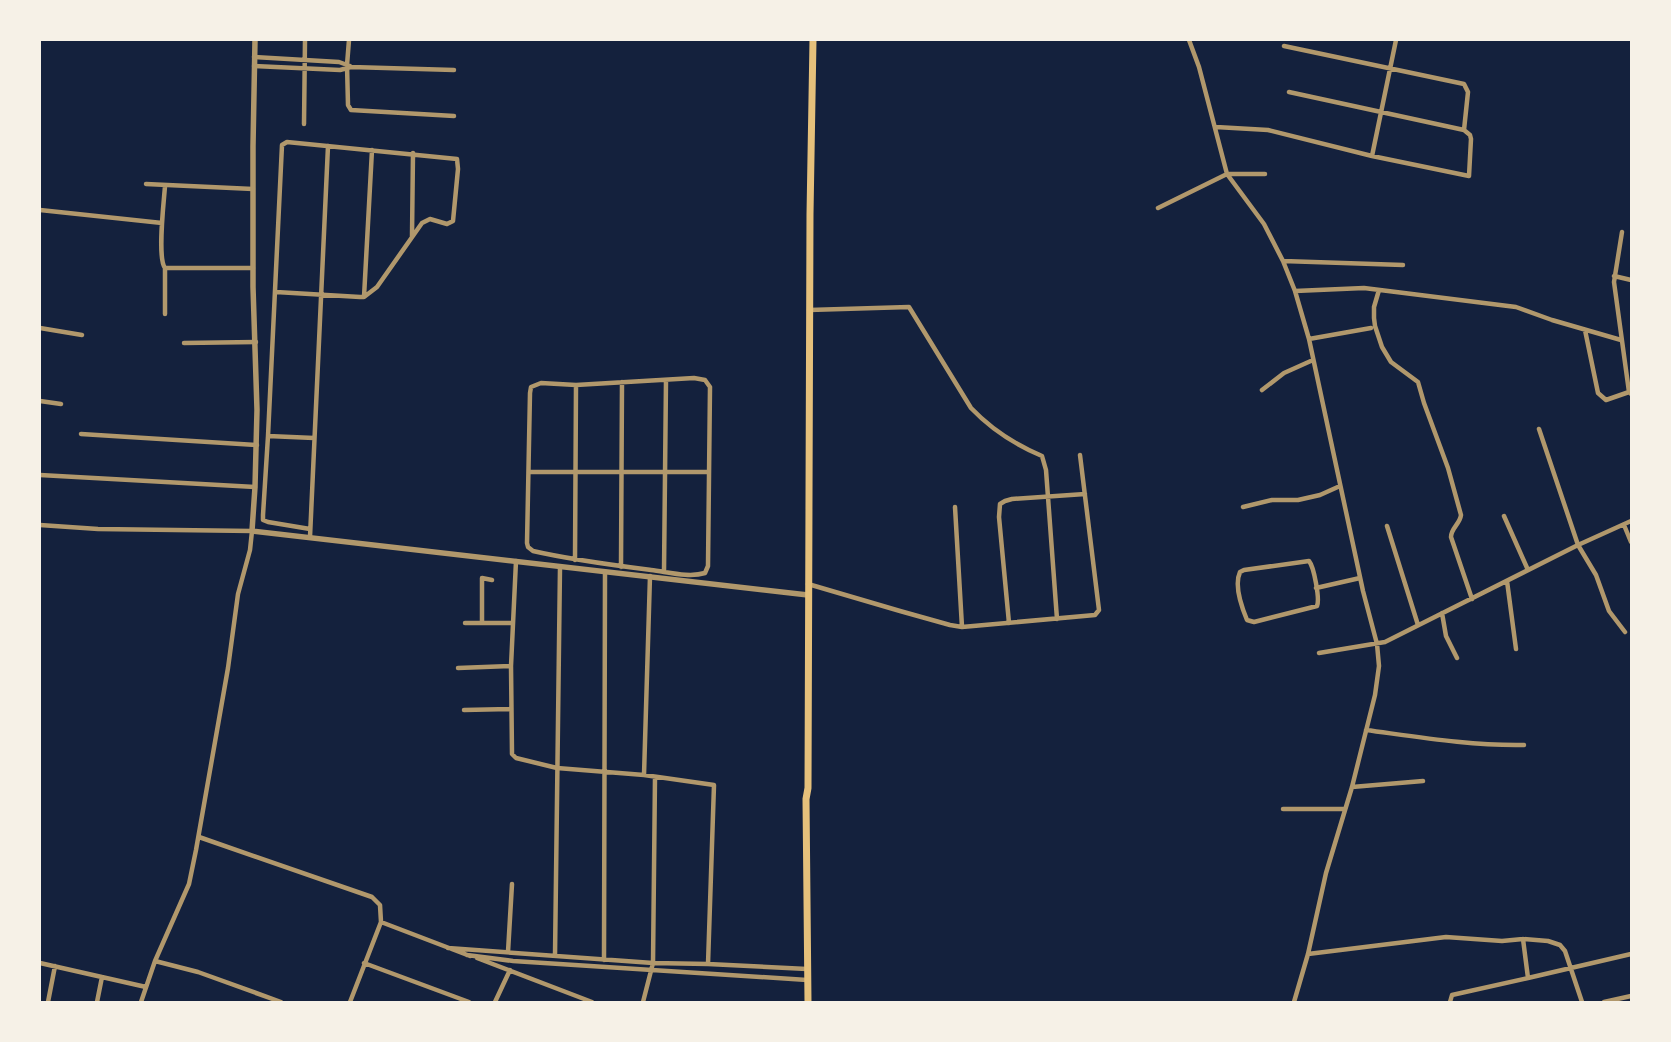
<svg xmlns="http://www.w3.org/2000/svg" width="1671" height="1042" font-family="'Asap Condensed',sans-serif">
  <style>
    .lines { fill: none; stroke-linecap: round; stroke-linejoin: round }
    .minor { stroke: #b1986c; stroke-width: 4.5 }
    .tertiary { stroke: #b1986c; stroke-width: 5.5 }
    .primary { stroke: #e5c07b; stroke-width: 7 }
  </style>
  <rect width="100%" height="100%" fill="#14213d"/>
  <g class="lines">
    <path class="minor" d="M349,40L347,65L348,105L351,110L454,116
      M1189,40L1199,67L1227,174L1264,224L1283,261L1295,291L1309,339L1363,591L1377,644L1379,666L1375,695L1352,787L1326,873L1308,954L1294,1002
      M1284,46L1464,84L1468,92L1464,130
      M254,57L339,62L350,66
      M254,66L340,70L351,67L454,70
      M304,124L305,40
      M1216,127L1268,130L1372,156L1469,176L1471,139L1470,135L1464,130L1289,92
      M1372,156L1396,40
      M146,184L253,189
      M1158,208L1227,174H1265
      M40,210L162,223
      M1622,232L1614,282L1629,392L1631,394
      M412,236L413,153
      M1283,261L1403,265
      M165,268H253
      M1614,276L1631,280
      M1379,290L1374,307V318L1375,326L1382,347L1391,362L1418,382L1424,403L1448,468L1461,515C1460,524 1451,528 1451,537L1472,599
      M1295,291L1364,288L1516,307L1552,320L1621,340
      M276,292L360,297H364L377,287L422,223L430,219L447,224L453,221L458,169L457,159L287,142L282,145L268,436L263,515V520L268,522L310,529
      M364,297L372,150
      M809,310L909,307L971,408C991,429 1016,445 1042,456L1046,470L1057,619
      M165,314V268C157,258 164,201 165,186
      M40,328L82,335
      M1585,330L1598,393L1606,400L1629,392
      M1309,339L1371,328
      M184,343L256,342
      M694,378L705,380L710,387L708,566L705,573C689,578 668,572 651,570C612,565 572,560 533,551L528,547L527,543L530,393L531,387L541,383L576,385Z
      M1262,390L1284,373L1313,360
      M40,401L61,404
      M1539,429L1578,545L1596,575L1609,611L1625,632
      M81,434L257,445
      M268,436L314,438
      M529,472H709
      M40,475L255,487
      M955,507L962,627
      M1243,507L1272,500H1298L1320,495L1340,486
      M1504,516L1528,570
      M40,525L98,529L252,531L250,550L238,594L228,668L196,850L189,884L155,961L141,1002
      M1624,525L1631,542
      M1387,526L1418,625
      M310,537L328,146
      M575,560L576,385
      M516,561L511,666L512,754L516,758L557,768L644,775L714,785L708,964
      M1309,561C1314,567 1320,599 1317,606L1254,622L1247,620C1242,608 1234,585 1240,572L1244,570Z
      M621,567L622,382
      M664,572L666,380
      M1507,581L1516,649
      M808,584L900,611L950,625L962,627L1095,615L1099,610L1080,455
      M1316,588L1360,578
      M1442,613L1446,636L1457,658
      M465,623H513
      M482,623V578L492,580
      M1009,623L999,517L1000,504L1005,501L1012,499L1085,494
      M1319,653L1385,642L1578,545L1631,521
      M458,668L511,666
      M464,710L511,709
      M1366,730C1418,737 1471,746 1524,745
      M644,775L650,576
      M1352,787L1423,781
      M1283,809H1345
      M199,837L372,897L380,905L381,922
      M448,948L653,963L708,964L807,969
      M508,952L512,884
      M1308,954L1446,937L1502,941L1523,939L1548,941L1560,945L1565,951L1582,1002
      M467,955L513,961L807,980
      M555,956L560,567
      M477,958L592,1002
      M604,960L605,572
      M155,961L198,972L281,1002
      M40,963L146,987
      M364,963L469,1002
      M1528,978L1631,954
      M48,1002L55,966
      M97,1002L102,977
      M350,1002L381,922L470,956
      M495,1002L510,970
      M643,1002L653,963L655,777
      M1450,1002L1452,995L1528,978L1523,939
      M1604,1002L1631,996"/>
    <path class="tertiary" d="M255,40L253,146V287L257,410L255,487L252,531L808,595"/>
    <path class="primary" d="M808,1002L806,799L808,788L810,214L813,40"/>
  </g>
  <rect width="1671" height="1042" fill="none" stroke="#f6f1e7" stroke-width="82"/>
</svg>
